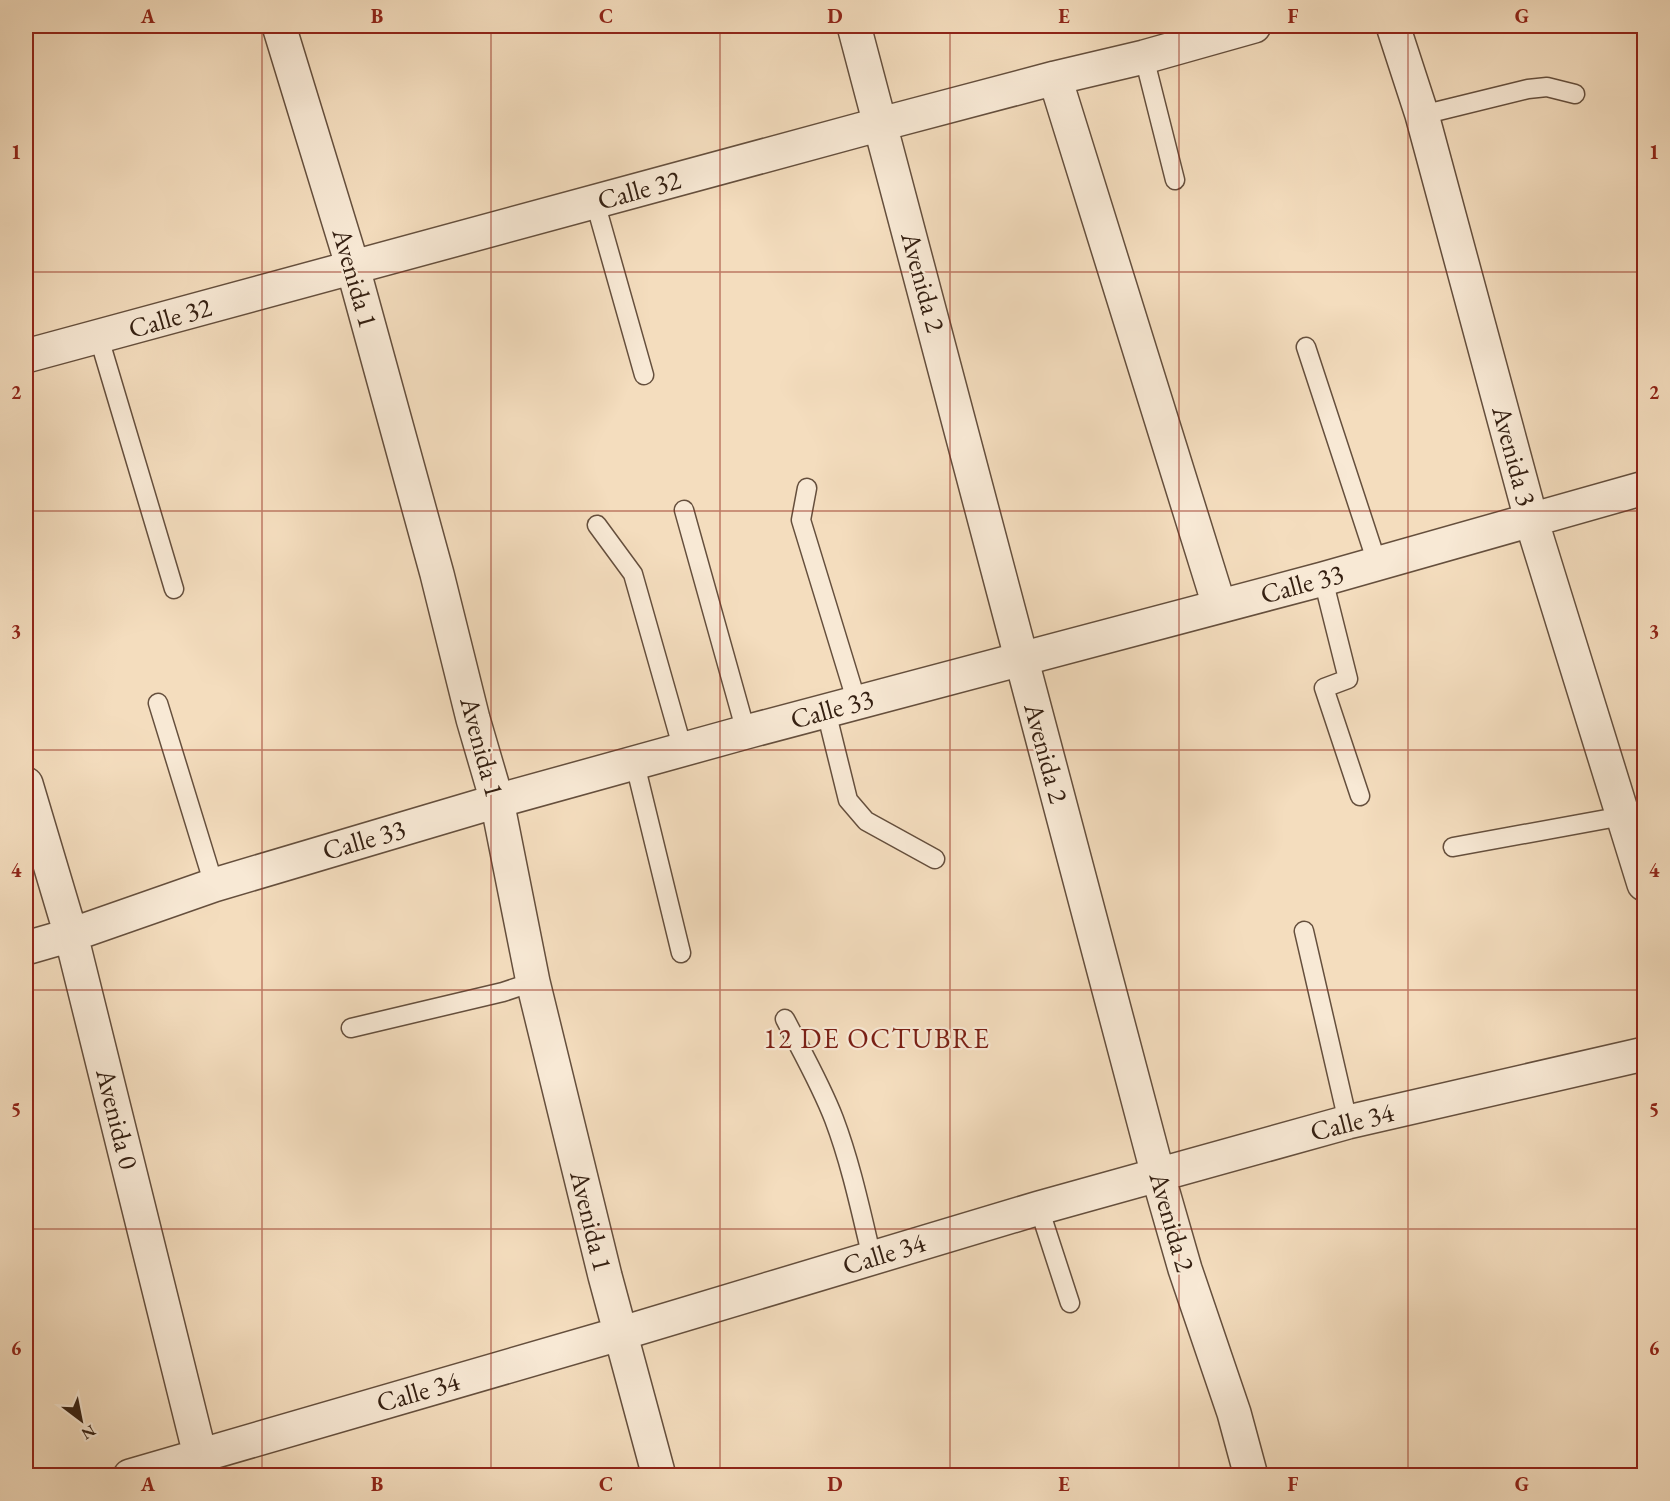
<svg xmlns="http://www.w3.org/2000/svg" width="1670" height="1501" font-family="'EB Garamond',serif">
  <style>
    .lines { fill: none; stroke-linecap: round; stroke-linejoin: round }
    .lane-casing { stroke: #654f3d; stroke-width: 21 }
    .street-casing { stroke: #654f3d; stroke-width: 36 }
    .lane { stroke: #f8e9d5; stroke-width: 18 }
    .street { stroke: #f8e9d5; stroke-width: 33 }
    .grid { fill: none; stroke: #8f2418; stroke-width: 1.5; stroke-opacity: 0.55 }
    .labels { text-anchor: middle; stroke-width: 4.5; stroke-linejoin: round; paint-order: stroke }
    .street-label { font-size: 27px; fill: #352012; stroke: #f8e9d5 }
    .neighbourhood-label { font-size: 28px; letter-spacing: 1.5px; fill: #7a1f14; stroke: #f8e9d5 }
    .neatline { fill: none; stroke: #8f2418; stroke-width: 2 }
    .grid-label { font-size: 20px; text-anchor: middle; font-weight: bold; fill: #8f2418 }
  </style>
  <rect width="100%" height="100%" fill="#f4ddbe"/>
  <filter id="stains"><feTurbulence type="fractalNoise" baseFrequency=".00333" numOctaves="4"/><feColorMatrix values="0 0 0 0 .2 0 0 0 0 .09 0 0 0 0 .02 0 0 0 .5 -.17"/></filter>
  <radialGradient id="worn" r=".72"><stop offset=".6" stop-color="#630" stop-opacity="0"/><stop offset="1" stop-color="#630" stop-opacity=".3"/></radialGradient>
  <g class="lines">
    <defs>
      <path id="lane" d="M1144,57L1175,180
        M1422,115L1528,89L1547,87L1575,94
        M595,202L644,375
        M99,338L174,589
        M1306,347L1377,563
        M807,488L801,520L857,703
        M684,510L746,732
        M597,525L633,574L683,750
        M1323,579L1348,679L1324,688L1360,796
        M158,703L214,885
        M826,711L848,800L866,821L935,859
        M635,764L681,953
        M1453,847L1623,816
        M1304,931L1348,1122
        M785,1019C802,1052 821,1085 834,1119C851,1164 861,1212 872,1258
        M351,1028L503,992L533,982
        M1039,1208L1070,1303"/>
      <path id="street" d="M279,26L353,268L437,574L473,719L497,801L533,982L605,1276L659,1476
        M854,26L1158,1175L1185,1269L1234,1413L1251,1476
        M1393,26L1422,115L1531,519L1644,884
        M1055,78L1219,605
        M26,356L881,124L1055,78L1144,57L1254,26
        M26,784L71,935L200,1455
        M26,948L71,935L214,885L497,801L746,732L1323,579L1644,488
        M130,1476L619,1334L1039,1208L1348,1122L1644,1054"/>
    </defs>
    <use href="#lane" class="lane-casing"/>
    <use href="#street" class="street-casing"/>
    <use href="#lane" class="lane"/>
    <use href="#street" class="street"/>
  </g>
  <path class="grid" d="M262,26V1476M491,26V1476M720,26V1476M950,26V1476M1179,26V1476M1408,26V1476M26,272H1644M26,511H1644M26,750H1644M26,990H1644M26,1229H1644"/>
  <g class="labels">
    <g class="street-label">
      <text transform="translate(639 190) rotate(-15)" y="9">Calle 32</text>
      <text transform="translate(355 278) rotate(74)" y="9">Avenida 1</text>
      <text transform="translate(923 282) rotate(75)" y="9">Avenida 2</text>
      <text transform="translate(170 318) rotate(-16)" y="9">Calle 32</text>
      <text transform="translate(1514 456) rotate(75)" y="9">Avenida 3</text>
      <text transform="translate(1302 584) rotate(-15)" y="9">Calle 33</text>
      <text transform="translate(832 709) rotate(-15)" y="9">Calle 33</text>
      <text transform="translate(482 747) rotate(75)" y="9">Avenida 1</text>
      <text transform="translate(1046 753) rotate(75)" y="9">Avenida 2</text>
      <text transform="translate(364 840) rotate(-16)" y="9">Calle 33</text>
      <text transform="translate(117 1119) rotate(76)" y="9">Avenida 0</text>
      <text transform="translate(1352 1122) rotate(-14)" y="9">Calle 34</text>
      <text transform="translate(591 1221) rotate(76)" y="9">Avenida 1</text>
      <text transform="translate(1172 1222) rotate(74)" y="9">Avenida 2</text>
      <text transform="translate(884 1254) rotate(-17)" y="9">Calle 34</text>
      <text transform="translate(418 1392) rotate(-16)" y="9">Calle 34</text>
    </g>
    <g class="neighbourhood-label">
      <text x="877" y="1048">12 DE OCTUBRE</text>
    </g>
  </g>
  <rect width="1670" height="1501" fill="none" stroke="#f4ddbe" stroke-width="66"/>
  <g transform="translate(81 1420) rotate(148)" stroke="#f8e9d5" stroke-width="4.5" paint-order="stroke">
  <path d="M0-4.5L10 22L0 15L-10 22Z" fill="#352012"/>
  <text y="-9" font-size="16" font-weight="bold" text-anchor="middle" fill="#352012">N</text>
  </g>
  <rect x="33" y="33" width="1604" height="1435" class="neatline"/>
  <g class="grid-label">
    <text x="148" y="23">A</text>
    <text x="377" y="23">B</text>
    <text x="606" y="23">C</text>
    <text x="835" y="23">D</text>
    <text x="1064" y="23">E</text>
    <text x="1293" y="23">F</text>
    <text x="1522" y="23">G</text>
    <text x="16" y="159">1</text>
    <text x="1654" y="159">1</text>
    <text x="16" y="399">2</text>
    <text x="1654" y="399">2</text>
    <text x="16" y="638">3</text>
    <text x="1654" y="638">3</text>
    <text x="16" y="877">4</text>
    <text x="1654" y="877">4</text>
    <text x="16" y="1116">5</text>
    <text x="1654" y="1116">5</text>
    <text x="16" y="1355">6</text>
    <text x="1654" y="1355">6</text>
    <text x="148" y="1491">A</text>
    <text x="377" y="1491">B</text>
    <text x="606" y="1491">C</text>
    <text x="835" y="1491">D</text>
    <text x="1064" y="1491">E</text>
    <text x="1293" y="1491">F</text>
    <text x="1522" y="1491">G</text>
  </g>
  <rect width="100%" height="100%" filter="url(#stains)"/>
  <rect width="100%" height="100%" fill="url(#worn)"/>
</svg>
